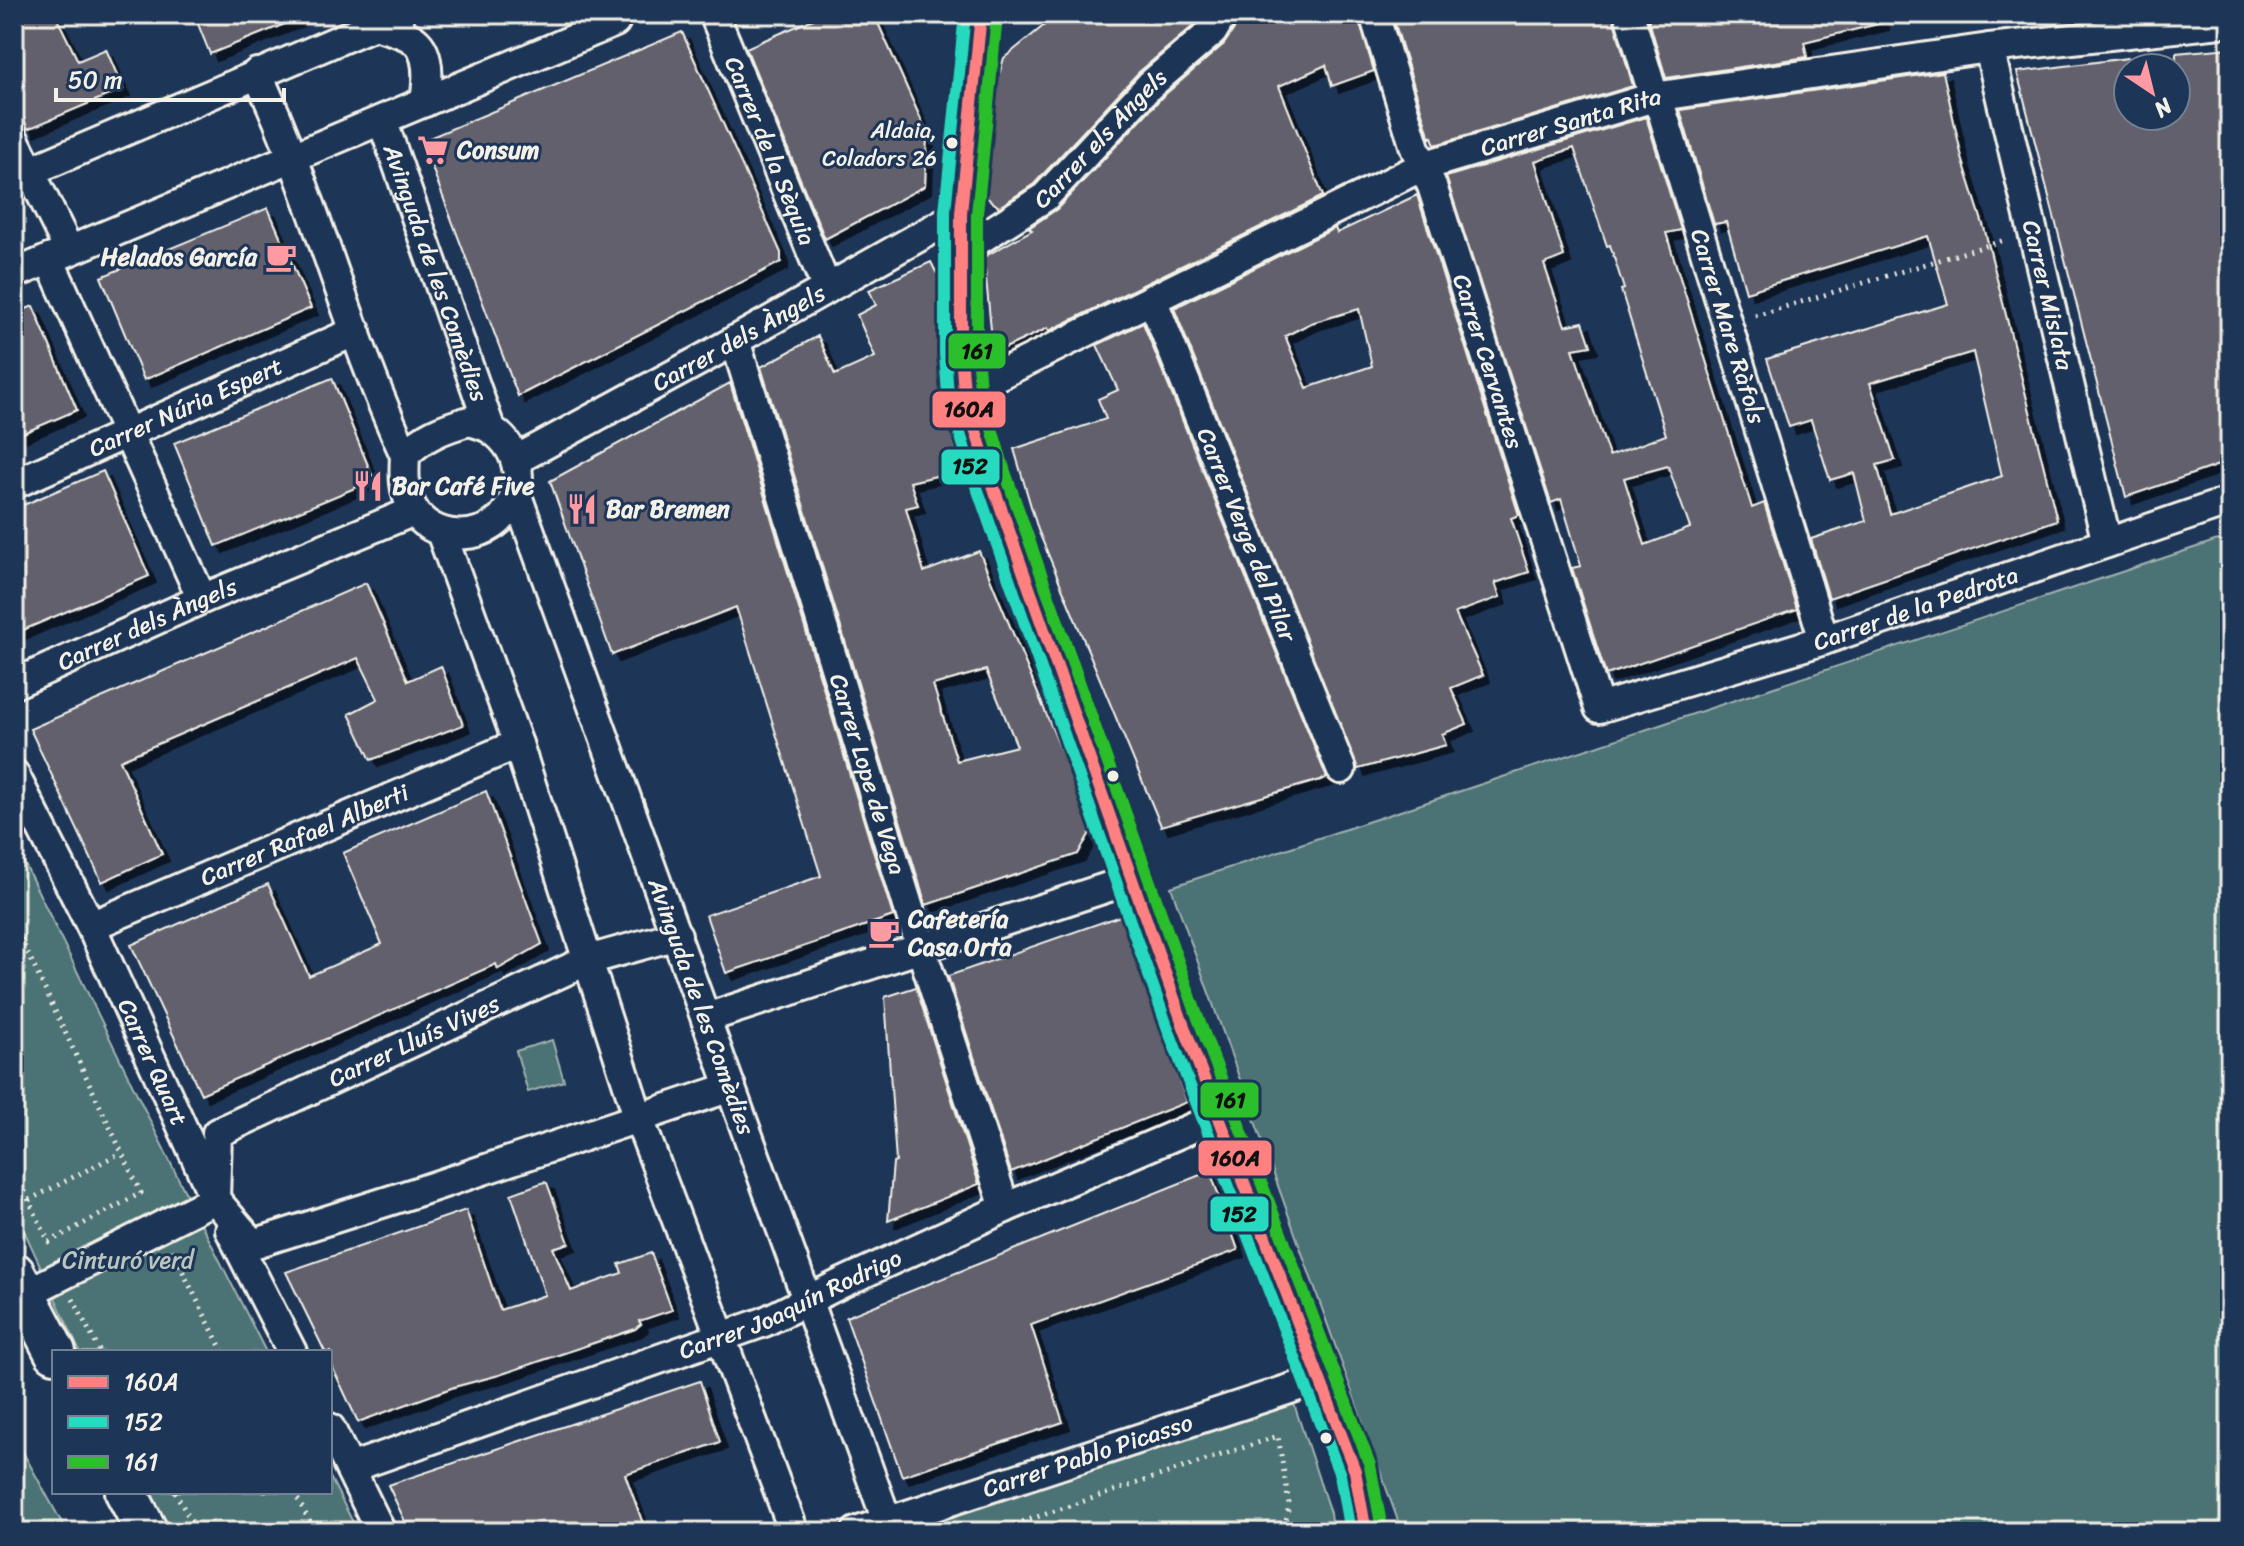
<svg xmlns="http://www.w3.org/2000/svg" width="2244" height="1546" font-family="Sriracha,sans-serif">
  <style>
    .green { fill: #4c7274; stroke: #a0b2ae; stroke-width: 2 }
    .building { fill: #62616c; stroke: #f4f1e8; stroke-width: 2; fill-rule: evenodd; filter: url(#shadow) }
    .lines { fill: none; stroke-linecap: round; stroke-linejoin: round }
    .street-casing { stroke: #f4f1e8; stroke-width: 34 }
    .secondary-casing { stroke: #f4f1e8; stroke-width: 46 }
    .path { stroke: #f4f1e8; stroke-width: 5; stroke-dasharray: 2 6; stroke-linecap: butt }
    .street { stroke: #1d3557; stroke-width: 28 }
    .secondary { stroke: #1d3557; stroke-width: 40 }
    .bus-1-casing { stroke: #1d3557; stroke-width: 18 }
    .bus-2-casing { stroke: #1d3557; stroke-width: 18 }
    .bus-3-casing { stroke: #1d3557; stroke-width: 18 }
    .bus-1 { stroke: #ff8080; stroke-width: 12 }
    .bus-2 { stroke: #27d9be; stroke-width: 12 }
    .bus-3 { stroke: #2bbf2c; stroke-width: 12 }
    .bus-dot { fill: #f4f1e8; stroke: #1d3557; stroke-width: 3 }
    .labels { text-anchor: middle; stroke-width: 6; stroke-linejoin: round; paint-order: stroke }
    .bus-label { font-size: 22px; fill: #f4f1e8; stroke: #1d3557; text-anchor: end }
    .street-label { font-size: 24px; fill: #f4f1e8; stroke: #1d3557 }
    .poi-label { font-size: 24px; font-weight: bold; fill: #f4f1e8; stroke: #1d3557; text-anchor: start }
    .park-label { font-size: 24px; fill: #b9c5bf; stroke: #1d3557 }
    .line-badge { stroke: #1d3557; stroke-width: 3 }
    .pale-badge-label { font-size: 22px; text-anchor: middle; font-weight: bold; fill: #111 }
  </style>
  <defs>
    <filter id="shadow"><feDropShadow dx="7" dy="7" stdDeviation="0" flood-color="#0009"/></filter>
  </defs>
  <rect width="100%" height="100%" fill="#1d3557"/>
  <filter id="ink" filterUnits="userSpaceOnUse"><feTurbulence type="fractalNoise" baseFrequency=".0125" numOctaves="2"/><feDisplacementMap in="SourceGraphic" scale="16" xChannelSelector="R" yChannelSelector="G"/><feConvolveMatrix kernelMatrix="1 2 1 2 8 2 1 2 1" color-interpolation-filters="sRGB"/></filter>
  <g filter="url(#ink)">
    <path class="green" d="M2230,536V1532H1402L1171,887Z
      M14,842L179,1180L266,1352H80L14,1209Z
      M552,1040L564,1081L528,1092L516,1051Z
      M1294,1404L1330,1513L1332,1532H902Z
      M14,1436L67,1532H14Z
      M330,1477L358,1532H168L146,1492H330Z"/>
    <path class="building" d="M14,14H55L78,61L106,49L123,89L28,129L14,94Z
      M194,14H307V15L210,54Z
      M825,14H874L927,133L925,186L825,239L746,48Z
      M1058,14H1203L1200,20L1138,73L1034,184L999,207L986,197L997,82L1004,58Z
      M1240,14H1357L1374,71L1332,86L1326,65L1279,86L1323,196L1049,331L1048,328L1005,348L992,340L984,257L1032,230L1029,228L1057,209L1162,97L1224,44L1238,23Z
      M1392,14H1612L1633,86L1435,145L1432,137L1430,138Z
      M1647,14H1881L1882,23L1804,42L1807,57L1666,78Z
      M682,32L781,253V262L518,396L422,141Z
      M2230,48V461L2126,497L2017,72L2128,58V116H2176V53Z
      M1943,72L1962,158L1985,231L2057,520L1829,598L1811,539L1866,521L1854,473L1830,480L1811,420L1789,427L1767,359L1948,304L1928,236L1746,292L1726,222L1714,224L1680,110ZM1973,352L2002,476L1890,514L1877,465L1895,460L1870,383Z
      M1646,117L1681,230L1666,233L1752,508L1764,503L1797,609L1606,675L1572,568L1581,566L1561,499L1551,503L1446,177ZM1574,148L1607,246L1610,245L1624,289L1621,290L1666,435L1609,456L1573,349L1591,346L1583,322L1565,326L1544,264L1564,256L1535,161ZM1668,466L1690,528L1645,545L1624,478Z
      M1417,195L1519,515L1511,518L1529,572L1495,583L1500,597L1455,613L1483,675L1451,688L1467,724L1442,734L1446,745L1358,769L1174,308L1335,228L1337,233ZM1359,309L1372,366L1307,388L1285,336L1311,323Z
      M268,208L311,308L144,380L101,277Z
      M931,262L938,276V354L941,394L962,470L910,482L918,505L906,508L924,572L979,551L1064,757L1091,831L1078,854L926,905L761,367L818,336L835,375L875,357L857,315L876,305L869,290ZM986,670L1017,746L957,761L933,685Z
      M33,306L77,410L14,437V314Z
      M1143,323L1327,778L1161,826L1038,530L1014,449L1106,419L1098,399L1118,390L1097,345Z
      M332,378L374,480L216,546L174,443Z
      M730,383L893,916L726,973L706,915L821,876L736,607L612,655L550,481Z
      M103,471L149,576L14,634V509Z
      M366,583L408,681L441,666L463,725L371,760L349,714L378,699L358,658L120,760L162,854L102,882L30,729Z
      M486,791L542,944L498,969L496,964L201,1094L131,945L268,884L309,976L382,944L343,853Z
      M1120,916L1187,1102L1011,1172L948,976Z
      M916,987L979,1184L888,1221L893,1163L896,1162L885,997Z
      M1210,1171L1238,1250L1031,1325L1063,1422L902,1476L846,1317Z
      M544,1182L547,1183L569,1243L553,1248L571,1291L622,1273L619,1264L651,1253L672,1310L639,1321L641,1324L635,1329L499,1375L454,1387L358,1422L330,1362V1352H325L286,1272L466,1210L500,1310L545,1295L511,1194Z
      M700,1381L720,1442L625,1474L646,1532H410L388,1485Z"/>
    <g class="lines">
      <defs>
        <g id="street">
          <path id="s1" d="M714,14L827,289"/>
          <path id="s2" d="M1374,14L1415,148L1432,186L1599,708L1824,640L2230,501"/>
          <path id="s3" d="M1629,14L1654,97L1662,111L1824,640"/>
          <path d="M373,19L375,25C386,29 400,31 411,38C432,50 428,82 425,102"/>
          <path id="s4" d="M1989,48L2107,543"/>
          <path d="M257,73C315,197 347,331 405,455"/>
          <path id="s5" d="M382,120L490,428"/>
          <path d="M14,139L69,250"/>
          <path d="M14,178L400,14"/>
          <path id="s6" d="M963,250L1045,197L1150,85L1213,31L1223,14"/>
          <path d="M49,259L202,599"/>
          <path d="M14,274L615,22L619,14"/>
          <path id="s7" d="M1152,299L1341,769"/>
          <path id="s8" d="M735,340L921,948L1005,1208"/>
          <path id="s9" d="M964,392L1423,166L1654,97L1989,48L2230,22"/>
          <path d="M469,421C476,423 485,425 492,430C521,450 527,488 503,516C480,543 431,540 413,509C403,491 404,474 405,455C423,436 444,428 469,421Z"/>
          <path id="s10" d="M516,460L704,358L961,213"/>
          <path id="s11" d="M14,484L356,331"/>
          <path id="s12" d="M516,493L887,1521"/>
          <path d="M441,532L518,744L639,1119L794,1532"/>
          <path id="s13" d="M14,684L202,599L414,511"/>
          <path id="s14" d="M14,774L91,926L212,1193"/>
          <path id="s15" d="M91,926L518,744"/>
          <path d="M677,935L588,960L217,1133L215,1199L253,1244L423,1190L731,1087"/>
          <path d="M706,1018L1133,879"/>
          <path d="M230,1230L292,1352"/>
          <path d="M25,1294L215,1199"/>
          <path d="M330,1428L381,1532"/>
          <path id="s16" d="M350,1468L764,1322L842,1283L1005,1208L1220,1116"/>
          <path id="s17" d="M856,1532L1320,1379"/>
        </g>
        <path id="secondary" d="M981,14L961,213V354L964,392L990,477L1183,1024L1355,1471L1366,1532
          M14,1273L55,1352
          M126,1492L147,1532"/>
      </defs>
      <use href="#street" class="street-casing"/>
      <use href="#secondary" class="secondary-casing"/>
      <path class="path" d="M1755,316L2005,240
        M14,924L141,1193L49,1242L14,1170
        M14,957L27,951
        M29,1200L120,1153
        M172,1250L223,1352
        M73,1299L100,1352
        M175,1492L197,1532
        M294,1492L315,1532
        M992,1532L1278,1436L1289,1504L1284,1532"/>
      <use href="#street" class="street"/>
      <use href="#secondary" class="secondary"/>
      <defs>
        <path id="bus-1" d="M981,14L961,213V354L964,392L990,477L1183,1024L1355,1471L1366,1532"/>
        <path id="bus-2" d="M965,14L945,211V354L948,395L975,482L1168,1029L1340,1475L1350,1532"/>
        <path id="bus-3" d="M997,16L977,214V353L980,389L1005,472L1198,1018L1370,1465L1382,1529"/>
      </defs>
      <use href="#bus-1" class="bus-1-casing"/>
      <use href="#bus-2" class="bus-2-casing"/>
      <use href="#bus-3" class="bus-3-casing"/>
      <use href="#bus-1" class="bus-1"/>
      <use href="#bus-2" class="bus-2"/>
      <use href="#bus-3" class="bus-3"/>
    </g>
  </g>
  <defs>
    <symbol id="supermarket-bare" viewBox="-9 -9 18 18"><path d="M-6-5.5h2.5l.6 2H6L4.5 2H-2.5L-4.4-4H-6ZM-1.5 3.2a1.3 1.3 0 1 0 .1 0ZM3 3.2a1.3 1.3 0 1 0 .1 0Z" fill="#ff9aa2" stroke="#1d3557" stroke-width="2.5" paint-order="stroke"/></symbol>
    <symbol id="cafe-bare" viewBox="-9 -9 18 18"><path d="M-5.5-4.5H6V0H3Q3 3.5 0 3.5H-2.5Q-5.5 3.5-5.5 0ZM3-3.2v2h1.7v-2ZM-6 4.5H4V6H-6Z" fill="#ff9aa2" stroke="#1d3557" stroke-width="2.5" paint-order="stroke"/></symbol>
    <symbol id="restaurant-bare" viewBox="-9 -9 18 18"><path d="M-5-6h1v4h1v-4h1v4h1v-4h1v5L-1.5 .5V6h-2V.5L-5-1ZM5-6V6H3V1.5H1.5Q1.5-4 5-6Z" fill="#ff9aa2" stroke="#1d3557" stroke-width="2.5" paint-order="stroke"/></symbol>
  </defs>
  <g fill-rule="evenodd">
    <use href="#supermarket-bare" x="411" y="128" width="44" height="44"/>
    <use href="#cafe-bare" x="259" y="235" width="44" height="44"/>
    <use href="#restaurant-bare" x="346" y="464" width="44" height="44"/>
    <use href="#restaurant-bare" x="560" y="487" width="44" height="44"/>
    <use href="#cafe-bare" x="862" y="911" width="44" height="44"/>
  </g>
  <g class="bus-dot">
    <circle cx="952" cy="143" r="7"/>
    <circle cx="1113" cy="776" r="7"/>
    <circle cx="1326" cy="1438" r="7"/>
  </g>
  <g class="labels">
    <g class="bus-label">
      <text x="937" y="138">Aldaia,<tspan x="937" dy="28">Coladors 26</tspan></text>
    </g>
    <g class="street-label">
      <text dy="8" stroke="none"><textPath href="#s9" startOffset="666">Carrer Santa Rita</textPath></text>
      <text dy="8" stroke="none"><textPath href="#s6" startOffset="178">Carrer els Àngels</textPath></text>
      <text dy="8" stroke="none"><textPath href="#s1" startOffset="148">Carrer de la Sèquia</textPath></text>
      <text dy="8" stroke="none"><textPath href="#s5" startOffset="162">Avinguda de les Comèdies</textPath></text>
      <text dy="8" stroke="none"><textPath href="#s4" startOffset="254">Carrer Mislata</textPath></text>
      <text dy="8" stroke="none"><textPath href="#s3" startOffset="328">Carrer Mare Ràfols</textPath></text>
      <text dy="8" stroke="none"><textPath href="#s10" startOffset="254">Carrer dels Àngels</textPath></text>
      <text dy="8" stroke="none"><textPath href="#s2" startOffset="366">Carrer Cervantes</textPath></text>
      <text dy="8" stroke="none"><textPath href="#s11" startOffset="188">Carrer Núria Espert</textPath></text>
      <text dy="8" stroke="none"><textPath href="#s7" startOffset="254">Carrer Verge del Pilar</textPath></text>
      <text dy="8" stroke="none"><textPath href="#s2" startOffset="1062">Carrer de la Pedrota</textPath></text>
      <text dy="8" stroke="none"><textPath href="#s13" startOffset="146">Carrer dels Àngels</textPath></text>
      <text dy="8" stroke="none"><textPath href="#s8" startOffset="454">Carrer Lope de Vega</textPath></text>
      <text dy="8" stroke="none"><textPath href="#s15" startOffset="232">Carrer Rafael Alberti</textPath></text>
      <text dy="8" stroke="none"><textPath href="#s12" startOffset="546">Avinguda de les Comèdies</textPath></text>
      <text transform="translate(414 1041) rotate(-25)" y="8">Carrer Lluís Vives</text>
      <text dy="8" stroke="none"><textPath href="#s14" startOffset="320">Carrer Quart</textPath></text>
      <text dy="8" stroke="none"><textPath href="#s16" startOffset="470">Carrer Joaquín Rodrigo</textPath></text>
      <text dy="8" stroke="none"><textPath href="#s17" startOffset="244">Carrer Pablo Picasso</textPath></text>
    </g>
    <g class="poi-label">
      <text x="457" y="158">Consum</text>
      <text x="257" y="265" text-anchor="end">Helados García</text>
      <text x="392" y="494">Bar Café Five</text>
      <text x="606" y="517">Bar Bremen</text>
      <text x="908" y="927">Cafetería<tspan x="908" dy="28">Casa Orta</tspan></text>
    </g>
    <g class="park-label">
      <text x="128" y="1268">Cinturó verd</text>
    </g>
  </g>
  <g class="line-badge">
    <rect x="947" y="332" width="60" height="38" rx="8" fill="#2bbf2c"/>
    <rect x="931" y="390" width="76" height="39" rx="8" fill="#ff8080"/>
    <rect x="940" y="448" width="61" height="38" rx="8" fill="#27d9be"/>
    <rect x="1199" y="1081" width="61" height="38" rx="8" fill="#2bbf2c"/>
    <rect x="1197" y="1139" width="76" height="38" rx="8" fill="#ff8080"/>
    <rect x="1209" y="1195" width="61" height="38" rx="8" fill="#27d9be"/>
  </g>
  <g class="pale-badge-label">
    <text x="977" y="359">161</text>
    <text x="969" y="417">160A</text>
    <text x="970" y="474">152</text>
    <text x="1230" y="1108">161</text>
    <text x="1235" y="1166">160A</text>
    <text x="1239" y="1222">152</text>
  </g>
  <rect width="2244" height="1546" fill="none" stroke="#1d3557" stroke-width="48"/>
  <rect x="24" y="24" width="2196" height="1498" fill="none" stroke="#f4f1e8" stroke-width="3" filter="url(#ink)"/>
  <rect x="52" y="1350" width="280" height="144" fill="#1d3557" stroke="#738091" stroke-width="2"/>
  <rect x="68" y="1376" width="40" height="12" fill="#ff8080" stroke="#738091" stroke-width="2"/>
  <text x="124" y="1390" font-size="24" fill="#f4f1e8">160A</text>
  <rect x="68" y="1416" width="40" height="12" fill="#27d9be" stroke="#738091" stroke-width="2"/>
  <text x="124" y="1430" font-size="24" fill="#f4f1e8">152</text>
  <rect x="68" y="1456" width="40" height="12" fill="#2bbf2c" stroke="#738091" stroke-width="2"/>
  <text x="124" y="1470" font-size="24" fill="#f4f1e8">161</text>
  <g transform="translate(2152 92) rotate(145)"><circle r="38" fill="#1d3557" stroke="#738091" stroke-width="2"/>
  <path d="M0-6L14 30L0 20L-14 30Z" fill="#ff9aa2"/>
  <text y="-12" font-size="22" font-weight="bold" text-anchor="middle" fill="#f4f1e8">N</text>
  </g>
  <path d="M56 88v12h228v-12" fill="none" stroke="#f4f1e8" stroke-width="4"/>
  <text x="68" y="88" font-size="24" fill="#f4f1e8" stroke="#1d3557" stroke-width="6" paint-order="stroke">50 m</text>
</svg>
